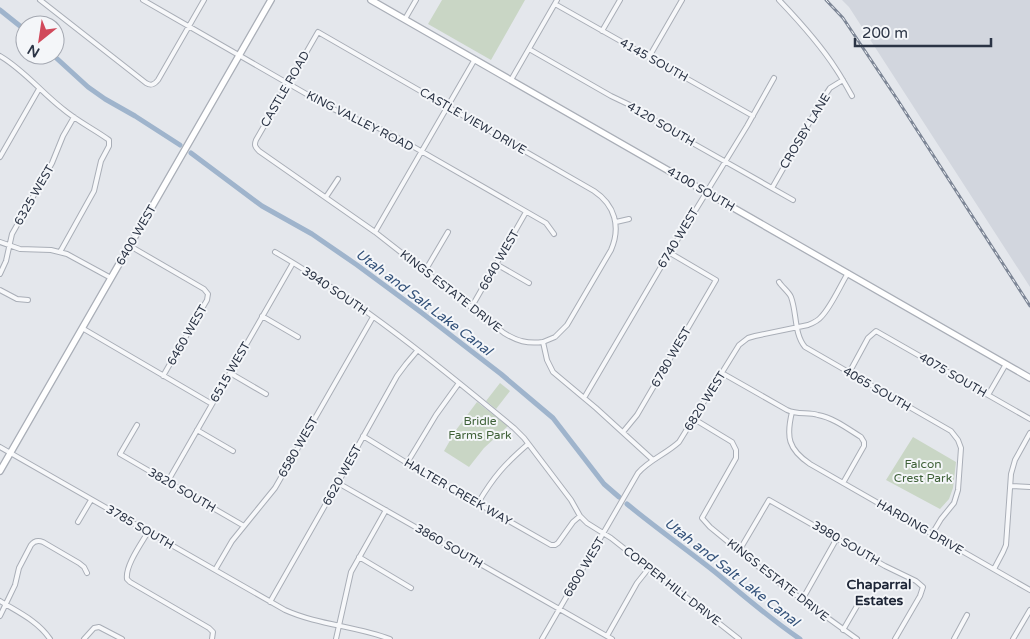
<svg xmlns="http://www.w3.org/2000/svg" width="1030" height="639" font-family="'Varela Round',sans-serif">
  <style>
    .built { fill: #d2d6de }
    .green { fill: #c9d6c5 }
    .lines { fill: none; stroke-linecap: round; stroke-linejoin: round }
    .canal { stroke: #9fb4cc; stroke-width: 5 }
    .street-casing { stroke: #a9aeb7; stroke-width: 6 }
    .secondary-casing { stroke: #a9aeb7; stroke-width: 8 }
    .street { stroke: #f7f8fa; stroke-width: 4 }
    .secondary { stroke: #fff; stroke-width: 5.5 }
    .rail-casing { stroke: #7d8696; stroke-width: 3 }
    .rail { stroke: #f4f6f9; stroke-width: 1; stroke-dasharray: 4; stroke-linecap: butt }
    .labels { text-anchor: middle; stroke-width: 4; stroke-linejoin: round; paint-order: stroke }
    .street-label { font-size: 12px; fill: #2b3445; stroke: #f4f6f9 }
    .park-label { font-size: 12px; fill: #3f6138; stroke: #f4f6f9 }
    .water-label { font-size: 14px; font-style: italic; fill: #34527a; stroke: #f4f6f9 }
    .neighbourhood-label { font-size: 14px; font-weight: bold; fill: #1d2536; stroke: #f4f6f9 }
  </style>
  <rect width="100%" height="100%" fill="#e4e7ec"/>
  <path class="built" d="M842,0H1030V287L849,7Z"/>
  <path class="green" d="M442,0H525L491,60L428,24Z
    M500,383L510,391L496,409L486,401Z
    M477,402L508,426L484,448L469,467L444,451L456,430Z
    M913,437L956,462L953,488L949,499L940,509L886,480Z"/>
  <g class="lines">
    <path class="canal" d="M0,10L25,30
      M53,55L88,87L105,99L135,116L180,145
      M191,153L262,206L312,234L357,265L422,313L501,374L553,418L604,484L619,497
      M627,504C656,528 686,549 715,572C743,595 770,619 800,639"/>
    <defs>
      <path id="street" d="M40,0L146,83C151,86 154,85 158,80L204,0
        M143,0L329,107L344,114L376,127L393,135L546,223L554,234
        M779,0C800,22 820,44 836,69C842,78 847,87 852,96
        M555,4L753,116
        M405,19L416,0
        M602,31L620,0
        M529,49L611,96L634,107L673,132L793,200
        M0,56C24,70 41,92 63,109C77,121 94,129 109,140V146L101,161L94,191L60,252
        M649,57L682,0
        M511,80L557,0
        M0,157L39,89
        M772,188L824,97L830,88L843,80
        M326,197L338,179
        M616,222L629,219
        M375,232L475,59
        M0,242L20,249L51,250L67,254L111,278
        M130,246L204,289L208,294L207,300L163,376
        M275,252C361,302 438,365 514,428L524,438L571,500L580,516L587,523L611,538L739,639
        M496,264L529,283
        M425,271L448,232
        M0,274L6,261L12,234L52,163L63,136L74,117
        M779,282C782,287 789,292 791,297C797,313 794,334 805,347L951,431L958,440L961,448L958,490L954,503L941,519L932,534
        M0,290L17,299L28,300
        M471,308L526,212
        M262,316L298,337
        M82,328L212,404
        M543,342L555,337L567,325L611,250C621,227 615,205 594,191L318,32L256,140C254,145 255,147 259,151L375,232L504,333C517,341 527,344 543,342L547,360L553,372L596,408L653,460
        M230,373L266,394
        M722,373L787,410C797,415 808,412 818,415C834,418 848,429 861,437L864,442V446L843,483
        M849,373L868,338L876,331L1030,419
        M988,395L1006,364
        M584,398L665,260L747,126L774,78
        M792,412C786,437 788,449 810,464L1030,590
        M694,419L732,442L736,450V458L702,518L710,527L771,577L857,639
        M137,425L120,454L244,526
        M197,430L233,451
        M623,432L637,415L716,280L670,253
        M363,436L407,463L551,545H555L558,543L573,522L580,516
        M0,447L285,610C318,625 356,626 390,639
        M407,463L436,415L459,383
        M168,481L293,263
        M338,483L612,639
        M1011,486L1030,487
        M478,503C494,476 505,464 528,444
        M78,522L91,500
        M148,532C141,544 125,566 127,579L130,582L209,628L213,632L212,639
        M739,551L769,500L885,566L916,581L923,587L920,596L895,639
        M359,557L411,588
        M994,569L1003,552L1006,545L1011,474L1015,460L1030,433
        M215,570L232,541L275,488L373,317
        M802,600L837,538
        M0,601C18,612 38,621 50,639
        M270,602L352,458L359,444L397,376L406,364L417,351
        M0,616L15,585L19,568L31,545C34,541 38,540 43,542L79,563L84,567L87,573
        M843,630L857,606
        M607,636L637,583L649,568
        M84,639L94,628L99,627L122,639
        M336,639L351,572L386,510
        M542,639L638,473C649,460 666,454 679,442L739,345L748,338L755,336L808,325C813,323 818,321 821,317C831,307 840,286 848,273
        M954,639L967,615
        M1013,639L1030,610"/>
      <path id="secondary" d="M371,0L1030,378
        M0,471L271,0"/>
    </defs>
    <use href="#street" class="street-casing"/>
    <use href="#secondary" class="secondary-casing"/>
    <use href="#street" class="street"/>
    <use href="#secondary" class="secondary"/>
    <defs>
      <path id="rail" d="M826,0L843,18L897,99L1030,306"/>
    </defs>
    <use href="#rail" class="rail-casing"/>
    <use href="#rail" class="rail"/>
  </g>
  <g class="labels">
    <g class="street-label">
      <text transform="translate(654 60) rotate(29)" y="4">4145 SOUTH</text>
      <text transform="translate(285 89) rotate(-60)" y="4">CASTLE ROAD</text>
      <text transform="translate(360 121) rotate(27)" y="4">KING VALLEY ROAD</text>
      <text transform="translate(473 121) rotate(30)" y="4">CASTLE VIEW DRIVE</text>
      <text transform="translate(661 124) rotate(30)" y="4">4120 SOUTH</text>
      <text transform="translate(805 131) rotate(-59)" y="4">CROSBY LANE</text>
      <text transform="translate(701 189) rotate(30)" y="4">4100 SOUTH</text>
      <text transform="translate(34 195) rotate(-60)" y="4">6325 WEST</text>
      <text transform="translate(136 235) rotate(-60)" y="4">6400 WEST</text>
      <text transform="translate(678 238) rotate(-59)" y="4">6740 WEST</text>
      <text transform="translate(499 260) rotate(-60)" y="4">6640 WEST</text>
      <text transform="translate(335 291) rotate(34)" y="4">3940 SOUTH</text>
      <text transform="translate(451 291) rotate(38)" y="4">KINGS ESTATE DRIVE</text>
      <text transform="translate(187 335) rotate(-60)" y="4">6460 WEST</text>
      <text transform="translate(671 357) rotate(-60)" y="4">6780 WEST</text>
      <text transform="translate(230 372) rotate(-60)" y="4">6515 WEST</text>
      <text transform="translate(953 375) rotate(30)" y="4">4075 SOUTH</text>
      <text transform="translate(877 389) rotate(30)" y="4">4065 SOUTH</text>
      <text transform="translate(705 401) rotate(-58)" y="4">6820 WEST</text>
      <text transform="translate(298 447) rotate(-60)" y="4">6580 WEST</text>
      <text transform="translate(342 475) rotate(-61)" y="4">6620 WEST</text>
      <text transform="translate(182 490) rotate(30)" y="4">3820 SOUTH</text>
      <text transform="translate(458 492) rotate(30)" y="4">HALTER CREEK WAY</text>
      <text transform="translate(140 527) rotate(30)" y="4">3785 SOUTH</text>
      <text transform="translate(920 527) rotate(30)" y="4">HARDING DRIVE</text>
      <text transform="translate(846 543) rotate(30)" y="4">3980 SOUTH</text>
      <text transform="translate(449 546) rotate(30)" y="4">3860 SOUTH</text>
      <text transform="translate(584 567) rotate(-59)" y="4">6800 WEST</text>
      <text transform="translate(778 580) rotate(38)" y="4">KINGS ESTATE DRIVE</text>
      <text transform="translate(672 586) rotate(38)" y="4">COPPER HILL DRIVE</text>
    </g>
    <g class="park-label">
      <text x="480" y="425">Bridle<tspan x="480" dy="14">Farms Park</tspan></text>
      <text x="923" y="468">Falcon<tspan x="923" dy="14">Crest Park</tspan></text>
    </g>
    <g class="water-label">
      <text transform="translate(424 302) rotate(37)" y="5">Utah and Salt Lake Canal</text>
      <text transform="translate(732 572) rotate(38)" y="5">Utah and Salt Lake Canal</text>
    </g>
    <g class="neighbourhood-label">
      <text x="879" y="589">Chaparral<tspan x="879" dy="16">Estates</tspan></text>
    </g>
  </g>
  <g transform="translate(40 40) rotate(210)"><circle r="24" fill="#f4f6f9" stroke="#a4a8b1"/>
  <path d="M0-4L9 19L0 12L-9 19Z" fill="#d1495b"/>
  <text y="-8" font-size="14" font-weight="bold" text-anchor="middle" fill="#2b3445">N</text>
  </g>
  <path d="M855 38v8h136v-8" fill="none" stroke="#2b3445" stroke-width="2.5"/>
  <text x="862" y="38" font-size="15" fill="#2b3445" stroke="#f4f6f9" stroke-width="4" paint-order="stroke">200 m</text>
</svg>
